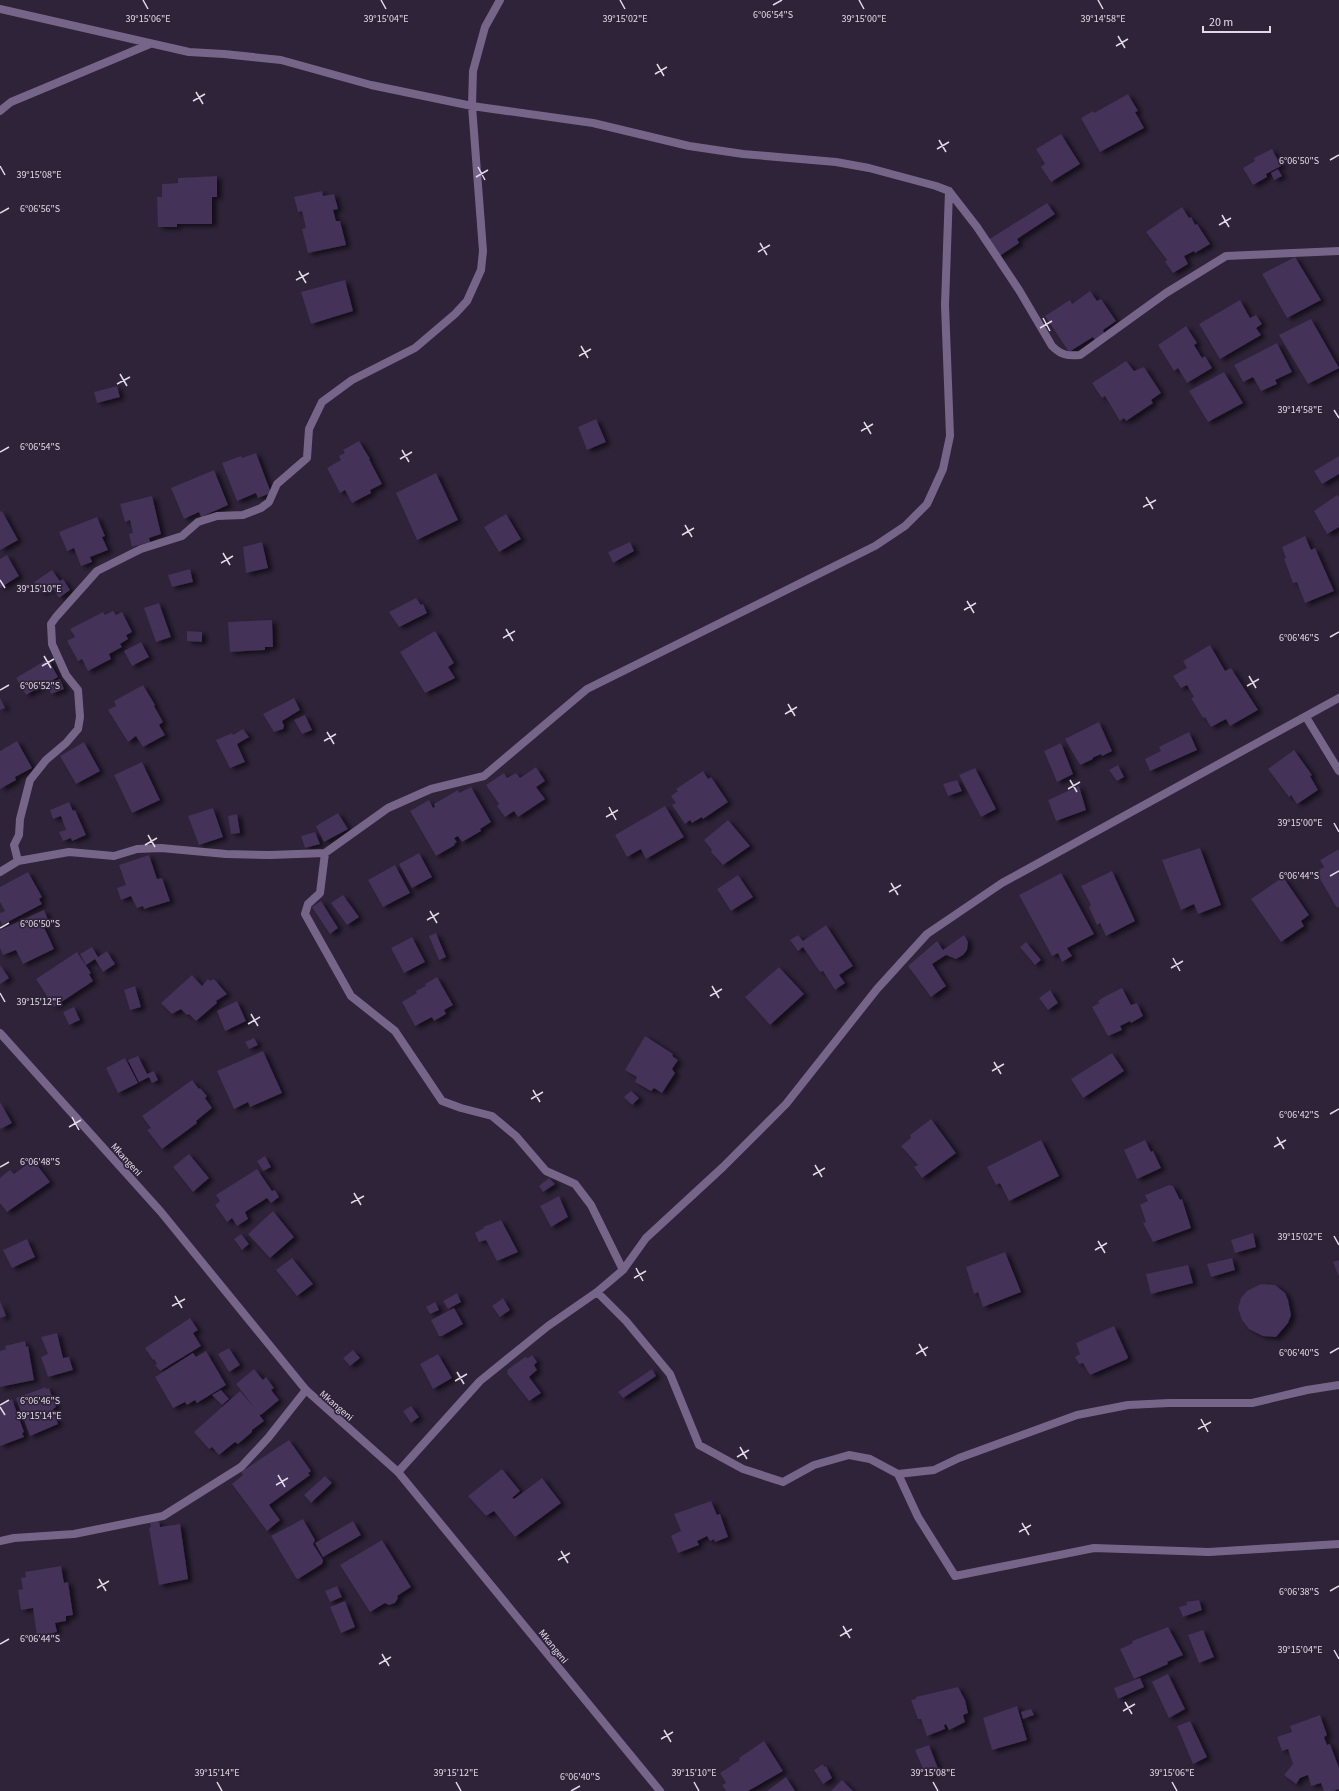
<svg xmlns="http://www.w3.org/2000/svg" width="1339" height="1791" font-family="'Source Sans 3',sans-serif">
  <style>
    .building { fill: #443058; filter: url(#shadow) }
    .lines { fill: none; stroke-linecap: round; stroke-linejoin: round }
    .minor { stroke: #776589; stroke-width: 8 }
    .tertiary { stroke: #776589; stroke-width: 8 }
    .ticks { fill: none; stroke: #e0d9e7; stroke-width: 1.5 }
    .labels { text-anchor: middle; stroke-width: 3.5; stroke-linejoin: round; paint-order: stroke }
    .street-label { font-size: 10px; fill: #e0d9e7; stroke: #2e2338 }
    .ticks-label { font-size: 10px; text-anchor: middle; fill: #e0d9e7; stroke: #2e2338; stroke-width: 3.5; stroke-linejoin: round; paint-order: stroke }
  </style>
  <defs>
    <filter id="shadow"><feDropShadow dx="4.5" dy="2.5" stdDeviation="2" flood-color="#0009"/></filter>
  </defs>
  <rect width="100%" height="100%" fill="#2e2338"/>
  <path class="building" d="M1128,94L1138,111L1135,112L1144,128L1100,152L1081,118L1093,111L1094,113Z
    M1061,134L1080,164L1051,182L1041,167L1045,164L1036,149Z
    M1272,149L1281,166L1266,174L1267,177L1253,185L1243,168L1255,161L1254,158Z
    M1278,169L1282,176L1274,180L1271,173Z
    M217,176V197H212V224H177V227H158L157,197H162V184L178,183V178Z
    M322,191L323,196L334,194L338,209L333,210L336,221H340L346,245L308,253L302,229L306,228L302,211L298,212L294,197Z
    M1047,203L1055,214L1017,239L1019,243L998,257L988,240Z
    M1182,207L1189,218L1191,217L1195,225L1197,224L1210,244L1195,253L1194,251L1184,256L1188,264L1173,273L1165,262L1167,260L1146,232Z
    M1295,257L1321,300L1287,318L1262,274Z
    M345,280L353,311L311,324L301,292Z
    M1090,291L1097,301L1101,299L1116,321L1103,330L1105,335L1095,340L1093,337L1069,352L1045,316L1070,300L1072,304Z
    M1240,300L1250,318L1256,315L1262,324L1256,328L1261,335L1220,359L1199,324Z
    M1311,319L1339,368L1308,384L1279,335Z
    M1186,326L1197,343L1194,345L1202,358L1205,356L1212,368L1187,383L1178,368L1174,371L1158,345Z
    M1277,343L1292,372L1275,380L1277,384L1261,391L1253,377L1243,382L1234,365Z
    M1126,361L1134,371L1144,367L1161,393L1151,400L1153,403L1126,421L1124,418L1120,421L1105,396L1102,398L1092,383Z
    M1224,372L1243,403L1208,422L1189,391Z
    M117,386L120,397L97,403L94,392Z
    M596,419L606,442L587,450L578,427Z
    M359,441L370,459H369L382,484L370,490L371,493L352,503L345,490L340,493L327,468L341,460L339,456L345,453L343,450Z
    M256,453L271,493L258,498L256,493L237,501L222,463L241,456L242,458Z
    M1339,456V474L1322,484L1314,471Z
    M214,470L228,505L201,517L199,512L184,519L171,488Z
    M436,473L458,520L417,540L396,493Z
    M1337,495L1339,497V527L1327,534L1314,511Z
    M152,496L161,534L149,538L150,542L132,547L129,534L133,533L130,520L125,522L120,504Z
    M2,511L18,540L0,550V512Z
    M506,514L521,539L499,552L484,527Z
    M97,517L105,536L102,537L108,550L90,557L92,562L81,566L74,548L67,551L59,532Z
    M1305,536L1311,550L1315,548L1334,591L1305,603L1297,582L1293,583L1284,559L1286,558L1282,547Z
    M262,542L268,568L246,573L243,547Z
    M630,542L634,551L613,563L608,552Z
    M7,555L19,576L0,588V559Z
    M190,569L193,582L172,587L168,575Z
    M52,570L60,581L63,579L70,590L59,598L52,587L41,593L34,582Z
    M416,598L421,605L423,604L427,613L399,627L389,612Z
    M159,603L171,637L156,642L144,608Z
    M113,611L116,615L122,612L132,632L126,635L128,639L120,644L122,647L109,654L111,659L88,671L82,659L78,661L67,641L75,637L70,629L103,612L105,615Z
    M272,620L273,647H265V650L230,652L228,622Z
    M187,631L202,632V642L187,641Z
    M435,631L454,663L448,667L455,678L425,693L400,652Z
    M141,642L149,657L132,666L124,651Z
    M1210,645L1225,671L1231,668L1258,710L1230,726L1226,719L1211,727L1205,717L1203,718L1191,698L1194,697L1187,685L1181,688L1173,676L1187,668L1183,661Z
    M48,659L58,677L26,695L16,678Z
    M60,679L64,689L51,694L47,684Z
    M143,685L155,705L154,706L163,722L159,725L165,735L143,747L136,736L128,742L108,710L116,706L114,701Z
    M0,698L5,708L0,710Z
    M294,698L300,710L282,721L284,726L283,729L274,732L263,714Z
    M305,715L312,730L302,734L294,720Z
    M1099,722L1112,751L1102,756L1101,754L1092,758L1093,759L1080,765L1065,739Z
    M243,729L249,737L237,744L245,762L230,768L216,740L232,733L233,735Z
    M1189,732L1197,750L1150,771L1145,759L1161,751L1159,747Z
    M17,741L32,768L15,777L16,780L0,789V751Z
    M84,742L100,771L76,784L60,756Z
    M1061,743L1073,774L1057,782L1044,751Z
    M1294,750L1312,775L1310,776L1318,790L1297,804L1291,795L1289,797L1268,769Z
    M142,762L160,800L132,813L114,775Z
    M1118,765L1124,777L1117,781L1109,770Z
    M536,767L545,781L536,787L545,799L518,817L514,811L505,817L497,806L499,804L486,785L504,773L507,778L516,773L520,778Z
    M975,768L996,809L981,817L959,775Z
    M703,771L708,779L711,777L728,802L703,819L702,817L692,823L690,820L685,824L672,805L676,803L671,796L678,791L676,789Z
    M957,780L962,791L948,796L943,784Z
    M1079,786L1086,810L1056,821L1048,800Z
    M471,787L491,822L480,829L481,831L462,842L458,836L454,838L457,842L454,844L455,845L436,856L410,811L429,800L433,808L435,807L434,804L458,790L459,793Z
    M69,802L73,811L75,810L86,835L72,841L71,838L63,841L59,832L66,830L61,816L53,819L50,810Z
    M665,806L684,837L646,859L641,849L627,857L615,835Z
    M213,808L223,837L199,845L188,816Z
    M338,813L348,829L324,842L316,826Z
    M237,814L240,833L231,834L228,816Z
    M728,820L750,846L723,865L711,852L712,850L704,840Z
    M315,832L320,844L305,848L301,836Z
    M1200,848L1221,905L1198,914L1194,904L1181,910L1162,860Z
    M1339,849V907L1337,908L1316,872L1324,867L1320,860Z
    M419,853L432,877L412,888L399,864Z
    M149,855L157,879L162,878L170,901L144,909L143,906L137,908L131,896L121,900L117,888L126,885L119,865Z
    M395,865L410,893L383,907L368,880Z
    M1112,871L1135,921L1106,936L1100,923L1097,925L1089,907L1091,905L1081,886Z
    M28,872L42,897L39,899L42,904L2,925L0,920V913L5,911L0,902V887Z
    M1061,873L1094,934L1067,948L1072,956L1062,962L1058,953L1052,956L1019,895Z
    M738,875L753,897L731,911L717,889Z
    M1283,877L1309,915L1301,921L1304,926L1281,942L1251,899Z
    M343,895L359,917L347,925L331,903Z
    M321,901L338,928L330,934L312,907Z
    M44,910L49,922L43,925L54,949L23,964L16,950L3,955L0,948V930Z
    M826,925L853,966L839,975L845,983L835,990L823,971L820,972L803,947L798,951L790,940L798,935L803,941Z
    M436,933L446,957L439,960L429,936Z
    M964,935L968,942L967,950L963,955L956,959L946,955L932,964L946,986L931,997L908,966L937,941L943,950Z
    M412,937L425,962L404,973L391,948Z
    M1026,942L1041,960L1035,965L1020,947Z
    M92,947L98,957L107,951L115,964L103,972L95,959L86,965L80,954Z
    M77,952L91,973L89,974L93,981L54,1007L36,979Z
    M0,965L9,978L0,984Z
    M779,967L804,994L770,1025L745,997Z
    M192,975L202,986L208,979L210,981L214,979L227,994L216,1001L217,1003L196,1021L189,1014L187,1015L181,1009L172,1014L161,1003Z
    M437,977L453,1005L444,1010L446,1014L434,1021L432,1017L415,1026L402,1002L417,993L416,991L426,986L425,984Z
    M135,986L141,1007L130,1010L124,990Z
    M1122,988L1131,1005L1137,1003L1143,1016L1131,1023L1130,1021L1120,1026L1122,1030L1108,1036L1092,1007L1099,1003L1098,1001L1104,997Z
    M1050,990L1058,1003L1048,1010L1039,998Z
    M237,1001L246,1021L225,1031L217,1011Z
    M74,1007L80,1020L69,1025L63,1012Z
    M645,1036L673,1054L672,1056L678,1060L672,1069L675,1073L662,1093L654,1088L651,1091L635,1082L637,1077L625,1070Z
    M254,1038L258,1045L249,1049L245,1042Z
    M263,1051L282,1093L250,1107L248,1102L234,1109L217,1071Z
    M1112,1053L1124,1071L1083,1098L1071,1079Z
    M138,1056L147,1074L154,1071L158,1080L152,1083L149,1077L139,1082L128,1060Z
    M125,1058L138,1083L118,1093L106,1068Z
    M192,1080L199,1089L200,1088L207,1096L205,1098L212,1108L196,1121L197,1123L162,1149L147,1130L151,1128L142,1116Z
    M631,1091L639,1098L632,1105L624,1097Z
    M0,1102L12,1123L0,1129Z
    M931,1119L956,1153L922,1178L914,1167L918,1165L901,1146L911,1138L910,1135Z
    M1041,1140L1059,1176L1009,1201L1000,1183L996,1185L987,1167Z
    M1145,1140L1151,1152L1153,1151L1161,1168L1137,1179L1124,1150Z
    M189,1154L209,1178L193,1192L173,1167Z
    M265,1156L271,1167L263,1171L257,1161Z
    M32,1161H34L50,1182L7,1212L0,1203V1178L10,1170L14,1174Z
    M257,1169L272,1191L275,1190L279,1197L271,1203L267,1198L245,1212L248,1219L237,1226L232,1218L227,1222L215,1205L220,1201L216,1195Z
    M549,1178L555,1184L543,1192L539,1186Z
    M1169,1185L1173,1186L1180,1200L1182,1199L1191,1228L1153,1242L1143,1223L1146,1222L1140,1205L1148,1201L1145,1195Z
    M559,1196L568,1217L551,1227L540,1206Z
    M273,1211L294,1237L270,1258L248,1234Z
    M501,1220L518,1252L497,1261L486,1240L479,1242L475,1233L484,1228L483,1227Z
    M1253,1233L1256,1247L1235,1253L1231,1240Z
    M241,1234L249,1244L242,1250L234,1239Z
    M27,1239L35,1257L12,1268L3,1250Z
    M1005,1252L1021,1292L983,1307L978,1292L974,1294L966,1267Z
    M292,1258L313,1284L297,1296L276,1270Z
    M1232,1258L1235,1270L1211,1277L1207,1264Z
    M1339,1260V1277L1333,1262Z
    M1188,1265L1193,1283L1151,1294L1146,1274Z
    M1261,1284L1275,1285L1285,1293L1288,1300L1291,1315L1288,1323L1276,1337L1263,1336L1249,1329L1242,1320L1238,1308L1241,1298L1247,1291Z
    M457,1293L461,1302L448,1309L443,1301Z
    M503,1298L510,1310L500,1317L492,1306Z
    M0,1301L6,1316L0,1318Z
    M435,1302L439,1310L430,1314L426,1307Z
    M454,1308L463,1324L442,1336H439L431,1320Z
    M190,1318L198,1330L193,1333L201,1346L160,1371L155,1365L157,1364L154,1359L153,1360L145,1348Z
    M1114,1326L1128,1357L1127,1359L1090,1375L1083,1363L1079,1364L1075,1357L1080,1354L1076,1343Z
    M57,1333L63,1358L69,1357L73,1370L48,1377L41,1357L48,1354L41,1337Z
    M25,1341L26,1347L28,1346L34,1380L0,1387V1351L6,1349L5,1346Z
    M229,1348L240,1365L229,1372L218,1354Z
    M353,1350L360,1358L350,1366L343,1358Z
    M206,1351L226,1385L197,1403L195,1400L187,1405L185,1402L173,1408L155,1377L193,1353L196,1357Z
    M438,1354L452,1378L433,1389L420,1364Z
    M532,1355L537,1362L534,1365L537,1370L529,1377L541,1393L529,1401L507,1373L508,1372L507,1370L525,1357L528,1358Z
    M254,1369L263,1380L266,1377L274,1388L271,1390L279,1400L261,1415L260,1414V1416L264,1421L252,1430V1432L238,1444L235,1442L219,1455L212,1447L209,1449L194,1432L240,1391L253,1406L236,1384Z
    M652,1369L656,1376L623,1398L618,1392Z
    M46,1387V1389L49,1388L56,1407L53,1409L58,1424L30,1436L16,1398Z
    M221,1390L229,1399L222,1405L212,1395Z
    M12,1399L24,1432L22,1433L24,1437L0,1446V1404Z
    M411,1406L419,1417L411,1423L403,1411Z
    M289,1440L311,1471L308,1473L310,1475L269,1505L280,1520L267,1531L232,1484L243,1475L241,1472Z
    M502,1469L520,1491L512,1498L514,1499L542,1478L561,1503L515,1537L494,1511L486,1516L468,1496Z
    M325,1476L332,1483L311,1503L304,1495Z
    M711,1501L717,1515L720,1514L728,1537L715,1542L714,1539L710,1541L707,1536L697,1541L699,1545L678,1553L671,1536L681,1531L674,1514Z
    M303,1519L315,1540L313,1544L323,1560L322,1564L298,1579L296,1578L271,1536Z
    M159,1521L160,1527L180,1524L188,1579L159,1585L149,1528L151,1527L150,1523Z
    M353,1521L361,1535L323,1557L315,1543Z
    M382,1540L411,1587L397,1596L398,1598L395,1603L389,1605L385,1603L370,1612L340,1565Z
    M61,1566L64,1583L68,1582L73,1615L66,1616V1621L55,1623L57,1632L37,1636L33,1608L21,1610L18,1590L23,1589L21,1578L26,1577L25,1572Z
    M337,1586L342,1597L330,1602L325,1591Z
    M1199,1600L1202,1610L1183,1617L1179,1607L1187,1605L1186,1602Z
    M345,1601L355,1627L341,1633L330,1607Z
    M1168,1627L1183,1655L1167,1662L1168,1664L1134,1679L1120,1649L1133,1643L1132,1641Z
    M1203,1630L1214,1657L1199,1663L1188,1635Z
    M1168,1674L1185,1709L1169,1718L1152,1682Z
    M1140,1678L1144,1687L1118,1699L1114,1688Z
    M958,1687L965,1700L968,1713L963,1715L965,1722L949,1730L946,1724L944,1725L945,1729L927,1736L921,1719H918L911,1700L916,1699V1697Z
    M1017,1706L1027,1740L992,1750L983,1718Z
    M1031,1709L1034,1715L1023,1719L1021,1712Z
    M1320,1715L1327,1735L1324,1737L1327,1745L1330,1744L1339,1768V1789L1333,1791H1324L1321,1783L1311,1786L1308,1775L1300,1778L1296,1784L1284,1775L1293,1764L1288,1749L1282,1751L1277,1737L1292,1732L1290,1726Z
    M1190,1721L1207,1757L1193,1764L1177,1726Z
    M764,1741L783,1771L748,1791H726L722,1785L726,1783L720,1773L740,1760L739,1758Z
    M929,1745L939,1771L926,1776L915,1750Z
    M823,1764L824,1767L826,1766L832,1778L823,1784L814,1770Z
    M786,1777L795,1791H767Z
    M842,1780L853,1791H831Z"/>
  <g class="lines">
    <path class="minor" d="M0,9L189,52L224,54L281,60L371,85L472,106L593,123L689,146L743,154L836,162L869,168L936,186L949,191L977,227L1019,290L1052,346C1061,355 1067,356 1080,355L1166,293L1226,256L1339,251
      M0,111L11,102L150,44
      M1306,717L1339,771
      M18,861L14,845L19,835L20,819L30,780L46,760L66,743L78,729L80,717L78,690L66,675L52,644L51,624L56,617L97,571L141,549L182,536L198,522L217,516L243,515L261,508L269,502L277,484L307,458L309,429L322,402L352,380L415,348L455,314L467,301L481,270L483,251L472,106L473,71L485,27L500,0
      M0,872L18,861L69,852L114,856L137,849L161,848L226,854L270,855L325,853
      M623,1270L591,1205L575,1184L546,1171L516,1136L492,1116L461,1108L442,1101L395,1031L351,996L305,914L308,904L320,893L325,853L388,808L431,789L484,776L587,689L875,546L905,526L927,504L943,469L950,436L945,305L949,191
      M597,1292L626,1321L670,1374L699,1445L743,1469L783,1482L814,1465L849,1455L870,1459L898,1474L918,1517L955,1576L1094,1548L1209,1552L1339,1544
      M398,1472L480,1381L548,1326L597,1292L623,1270L646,1238L723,1167L786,1104L877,989L927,934L1002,883L1339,698
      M898,1474L934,1470L959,1458L1077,1415L1128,1405L1169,1403H1252L1307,1390L1339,1385
      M0,1541L14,1538L74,1534L163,1516L241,1467L268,1438L306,1390"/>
    <path class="tertiary" d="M0,1033L161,1212L306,1390L398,1472L660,1791"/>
  </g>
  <path class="ticks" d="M143,0L148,9M381,0L386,9M620,0L625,9M859,0L864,9M1098,0L1103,9M773,5L782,0M1118,36L1125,48M1116,46L1128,39M657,64L664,76M655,74L667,67M196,92L203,104M193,101L205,94M939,140L946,152M937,149L949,142M1330,160L1339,155M0,166L5,175M478,167L485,180M476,177L488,170M0,213L9,208M1222,215L1229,227M1219,225L1231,218M760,243L767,255M758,252L770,245M299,271L306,283M296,280L309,273M1043,318L1050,331M1040,328L1052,321M581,346L588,358M579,356L591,349M120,374L127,386M117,384L130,377M1334,410L1339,418M864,422L871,434M861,431L873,424M402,450L409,462M0,452L9,447M400,459L412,452M1146,497L1153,509M1143,507L1156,500M685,525L692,537M682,535L694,528M223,553L230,565M221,563L233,556M0,580L5,588M967,601L974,613M964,610L976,603M506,629L513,641M1330,637L1339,632M503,638L515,631M44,656L51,668M42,666L54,659M1249,676L1256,688M1247,686L1259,679M0,690L9,685M788,704L795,716M785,714L797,707M327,732L334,744M324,741L336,734M1070,780L1077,792M1068,789L1080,782M609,807L616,820M606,817L618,810M1334,823L1339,832M148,835L155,847M145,845L157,838M1330,876L1339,871M891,883L898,895M889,892L901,885M430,911L437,923M427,920L439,913M0,928L9,923M1173,958L1180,971M1171,968L1183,961M712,986L719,998M0,993L5,1002M710,996L722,989M251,1014L258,1026M248,1024L260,1017M994,1062L1001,1074M992,1071L1004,1064M533,1090L540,1102M531,1099L543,1092M1330,1114L1339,1109M72,1117L79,1130M69,1127L81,1120M1277,1137L1284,1149M1274,1147L1286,1140M815,1165L822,1177M0,1167L9,1162M813,1175L825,1168M354,1193L361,1205M351,1203L364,1196M1334,1236L1339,1245M1098,1241L1105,1253M1095,1250L1107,1243M636,1268L643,1281M634,1278L646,1271M175,1296L182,1308M172,1306L185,1299M919,1344L926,1356M1330,1353L1339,1348M916,1354L928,1347M457,1372L464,1384M455,1381L467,1374M0,1405L9,1400M0,1407L5,1415M1201,1419L1208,1432M1198,1429L1211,1422M740,1447L747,1459M737,1457L749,1450M278,1475L285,1487M276,1485L288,1478M1022,1523L1029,1535M1019,1532L1031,1525M561,1551L568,1563M558,1560L570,1553M99,1579L106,1591M97,1588L109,1581M1330,1591L1339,1586M843,1626L850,1638M840,1636L852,1629M0,1644L9,1639M1334,1650L1339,1659M382,1654L389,1666M379,1664L391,1657M1125,1702L1132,1714M1123,1711L1135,1704M664,1730L671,1742M661,1739L673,1732M217,1782L222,1791M456,1782L461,1791M694,1782L699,1791M933,1782L938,1791M1172,1782L1177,1791M571,1791L580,1786"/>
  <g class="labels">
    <g class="street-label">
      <text transform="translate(127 1159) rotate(48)" y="4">Mkangeni</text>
      <text transform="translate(337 1405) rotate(41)" y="4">Mkangeni</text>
      <text transform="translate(554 1646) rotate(51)" y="4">Mkangeni</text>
    </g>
  </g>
  <g class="ticks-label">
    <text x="773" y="18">6°06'54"S</text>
    <text x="625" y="22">39°15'02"E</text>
    <text x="148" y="22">39°15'06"E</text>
    <text x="386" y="22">39°15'04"E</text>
    <text x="864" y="22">39°15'00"E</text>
    <text x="1103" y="22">39°14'58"E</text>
    <text x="1299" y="164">6°06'50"S</text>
    <text x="39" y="178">39°15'08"E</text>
    <text x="40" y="212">6°06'56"S</text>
    <text x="1300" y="413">39°14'58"E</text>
    <text x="40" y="450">6°06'54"S</text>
    <text x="39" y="592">39°15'10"E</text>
    <text x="1299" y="641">6°06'46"S</text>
    <text x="40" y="689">6°06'52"S</text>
    <text x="1300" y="826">39°15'00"E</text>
    <text x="1299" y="879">6°06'44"S</text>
    <text x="40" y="927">6°06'50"S</text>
    <text x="39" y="1005">39°15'12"E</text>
    <text x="1299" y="1118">6°06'42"S</text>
    <text x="40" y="1165">6°06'48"S</text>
    <text x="1300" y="1240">39°15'02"E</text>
    <text x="1299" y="1356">6°06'40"S</text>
    <text x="40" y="1404">6°06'46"S</text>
    <text x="39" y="1419">39°15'14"E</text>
    <text x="1299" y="1595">6°06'38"S</text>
    <text x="40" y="1642">6°06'44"S</text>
    <text x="1300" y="1653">39°15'04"E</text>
    <text x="217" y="1776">39°15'14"E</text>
    <text x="456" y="1776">39°15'12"E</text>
    <text x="694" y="1776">39°15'10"E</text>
    <text x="933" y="1776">39°15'08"E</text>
    <text x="1172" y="1776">39°15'06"E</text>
    <text x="580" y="1780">6°06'40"S</text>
  </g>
  <path d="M1203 26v6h67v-6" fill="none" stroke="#e0d9e7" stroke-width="2"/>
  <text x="1209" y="26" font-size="12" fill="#e0d9e7" stroke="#2e2338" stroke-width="3" paint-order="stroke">20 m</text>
</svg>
